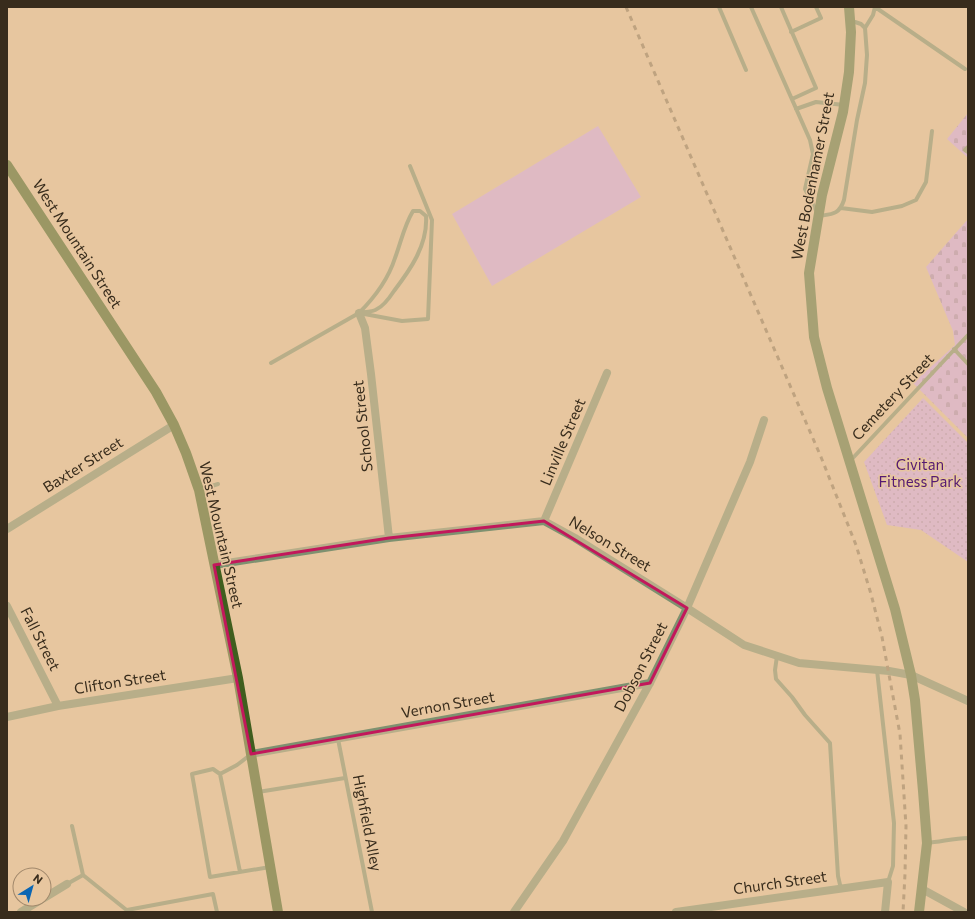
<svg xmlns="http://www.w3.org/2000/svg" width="975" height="919" font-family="Commissioner,sans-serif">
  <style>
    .cemetery { fill: url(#cemetery-stones) }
    .park { fill: url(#park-dots) }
    .pitch { fill: #d5acef }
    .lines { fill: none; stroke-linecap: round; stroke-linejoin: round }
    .service { stroke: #7e9170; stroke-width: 4 }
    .minor { stroke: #7e9170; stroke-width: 8 }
    .secondary { stroke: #597442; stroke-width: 10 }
    .primary { stroke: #3f5e1e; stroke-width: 10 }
    .rail { stroke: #8e785c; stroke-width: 3; stroke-dasharray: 5 5; stroke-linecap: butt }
    .marked { fill: none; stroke: #c2185b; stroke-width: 3; stroke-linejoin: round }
    .labels { text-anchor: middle; stroke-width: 3; stroke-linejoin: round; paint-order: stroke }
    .street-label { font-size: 15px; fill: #382c1c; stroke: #e7c69f }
    .park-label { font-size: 15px; fill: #551a73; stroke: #e7c69f }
  </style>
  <defs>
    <pattern id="cemetery-stones" width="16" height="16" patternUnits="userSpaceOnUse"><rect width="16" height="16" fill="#d5acef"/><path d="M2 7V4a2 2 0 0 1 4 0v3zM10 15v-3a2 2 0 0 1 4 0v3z" fill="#ae8cc1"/></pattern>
    <pattern id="park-dots" width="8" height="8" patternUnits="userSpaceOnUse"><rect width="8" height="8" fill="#d5acef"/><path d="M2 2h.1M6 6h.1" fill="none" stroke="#ae8cc1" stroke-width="1.8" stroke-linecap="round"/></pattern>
  </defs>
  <rect width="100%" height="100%" fill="#e7c69f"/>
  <path class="cemetery" d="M968,113V158L947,139Z
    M968,219V438L913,383L955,345L953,331L926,267Z"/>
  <path class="park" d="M923,398L968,443V562L921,530L887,525L864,462Z"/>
  <path class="pitch" d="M598,126L641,197L492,286L452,214Z"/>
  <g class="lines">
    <path class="service" d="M719,7L746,70
      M751,7L810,140L813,154L805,189L819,216C832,214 839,215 844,200L857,120L865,83L867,55L865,28L861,24L855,22L851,23
      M781,7L816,88L792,99
      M875,7L965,69
      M865,28L873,15L875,7
      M791,32L821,18L816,7
      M796,109L816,102L844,105
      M968,147L965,150L968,152
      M841,208L872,212L902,206L916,200L926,182L932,131
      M413,211H420L426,216C428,245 410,270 394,291C390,297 384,306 377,309C373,312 365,312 359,313C375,297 388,280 395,258C401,242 404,226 413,211Z
      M954,349L968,364
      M271,363L359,313L402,321L428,319L432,220L410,166
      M851,460L968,335
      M199,490L218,484
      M777,656L775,670L776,679L792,697L805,715L830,743L838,876L841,889
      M877,670L894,823L893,866L888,882
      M338,739L372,912
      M220,774L237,765L250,755
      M258,792L345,778
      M72,826L83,875
      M927,843C941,842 954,838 968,838
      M240,872L220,774L213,769L192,774L210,877L270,867
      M67,884L83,875L129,912
      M127,910L213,894L217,912"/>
    <path class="minor" d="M359,313L365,328L371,374L389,538
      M544,521L607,373
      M7,529L174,425
      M214,565L389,538L544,521L575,538L687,608L744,645L799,663L889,671L911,675L968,701
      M7,606L58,706
      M7,717L58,706L238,678
      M251,754L650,683
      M922,889L964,912
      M44,898L67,884
      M21,912L42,899
      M514,912L563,841L650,683L687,608L750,462L764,420
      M676,912L888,882L885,912"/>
    <path class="secondary" d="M849,7L851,32L849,72L843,112L822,195L809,273L814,337L827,388L895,609L911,675L915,700L923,791L927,843L919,912"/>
    <path class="primary" d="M7,165L156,392L174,425L186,453L199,490L238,678L278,912"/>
    <path class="rail" d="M626,7L821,457L856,545L871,594L882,637L900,734L906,826L905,874L903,912"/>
  </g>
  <path d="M0 0H975V919H0ZM544,521L687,608L650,683L251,754L214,565L389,538Z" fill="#e7c69f" fill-opacity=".55" fill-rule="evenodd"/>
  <path class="marked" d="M544,521L687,608L650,683L251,754L214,565L389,538Z"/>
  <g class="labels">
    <g class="street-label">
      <text transform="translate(813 176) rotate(-79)" y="5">West Bodenhamer Street</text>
      <text transform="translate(77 244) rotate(57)" y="5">West Mountain Street</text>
      <text transform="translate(893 397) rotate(-47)" y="5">Cemetery Street</text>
      <text transform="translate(363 426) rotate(-96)" y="5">School Street</text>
      <text transform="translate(563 442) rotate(-67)" y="5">Linville Street</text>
      <text transform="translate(83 465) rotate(-32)" y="5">Baxter Street</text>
      <text transform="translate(221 535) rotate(77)" y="5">West Mountain Street</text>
      <text transform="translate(610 544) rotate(31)" y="5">Nelson Street</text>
      <text transform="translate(40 639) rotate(63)" y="5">Fall Street</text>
      <text transform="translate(641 667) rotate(-63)" y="5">Dobson Street</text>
      <text transform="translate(120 682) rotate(-9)" y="5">Clifton Street</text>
      <text transform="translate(448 705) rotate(-10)" y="5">Vernon Street</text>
      <text transform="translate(367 823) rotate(79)" y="5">Highfield Alley</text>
      <text transform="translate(780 883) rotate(-8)" y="5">Church Street</text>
    </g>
    <g class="park-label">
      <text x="920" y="470">Civitan<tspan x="920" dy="17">Fitness Park</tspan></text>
    </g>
  </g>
  <rect width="975" height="919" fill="none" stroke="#382c1c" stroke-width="16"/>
  <g transform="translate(32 887) rotate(37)"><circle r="19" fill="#e7c69f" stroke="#a1886b"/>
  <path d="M0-3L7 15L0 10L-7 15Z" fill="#0b66b3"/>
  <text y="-6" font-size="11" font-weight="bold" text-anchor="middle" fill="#382c1c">N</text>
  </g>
</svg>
